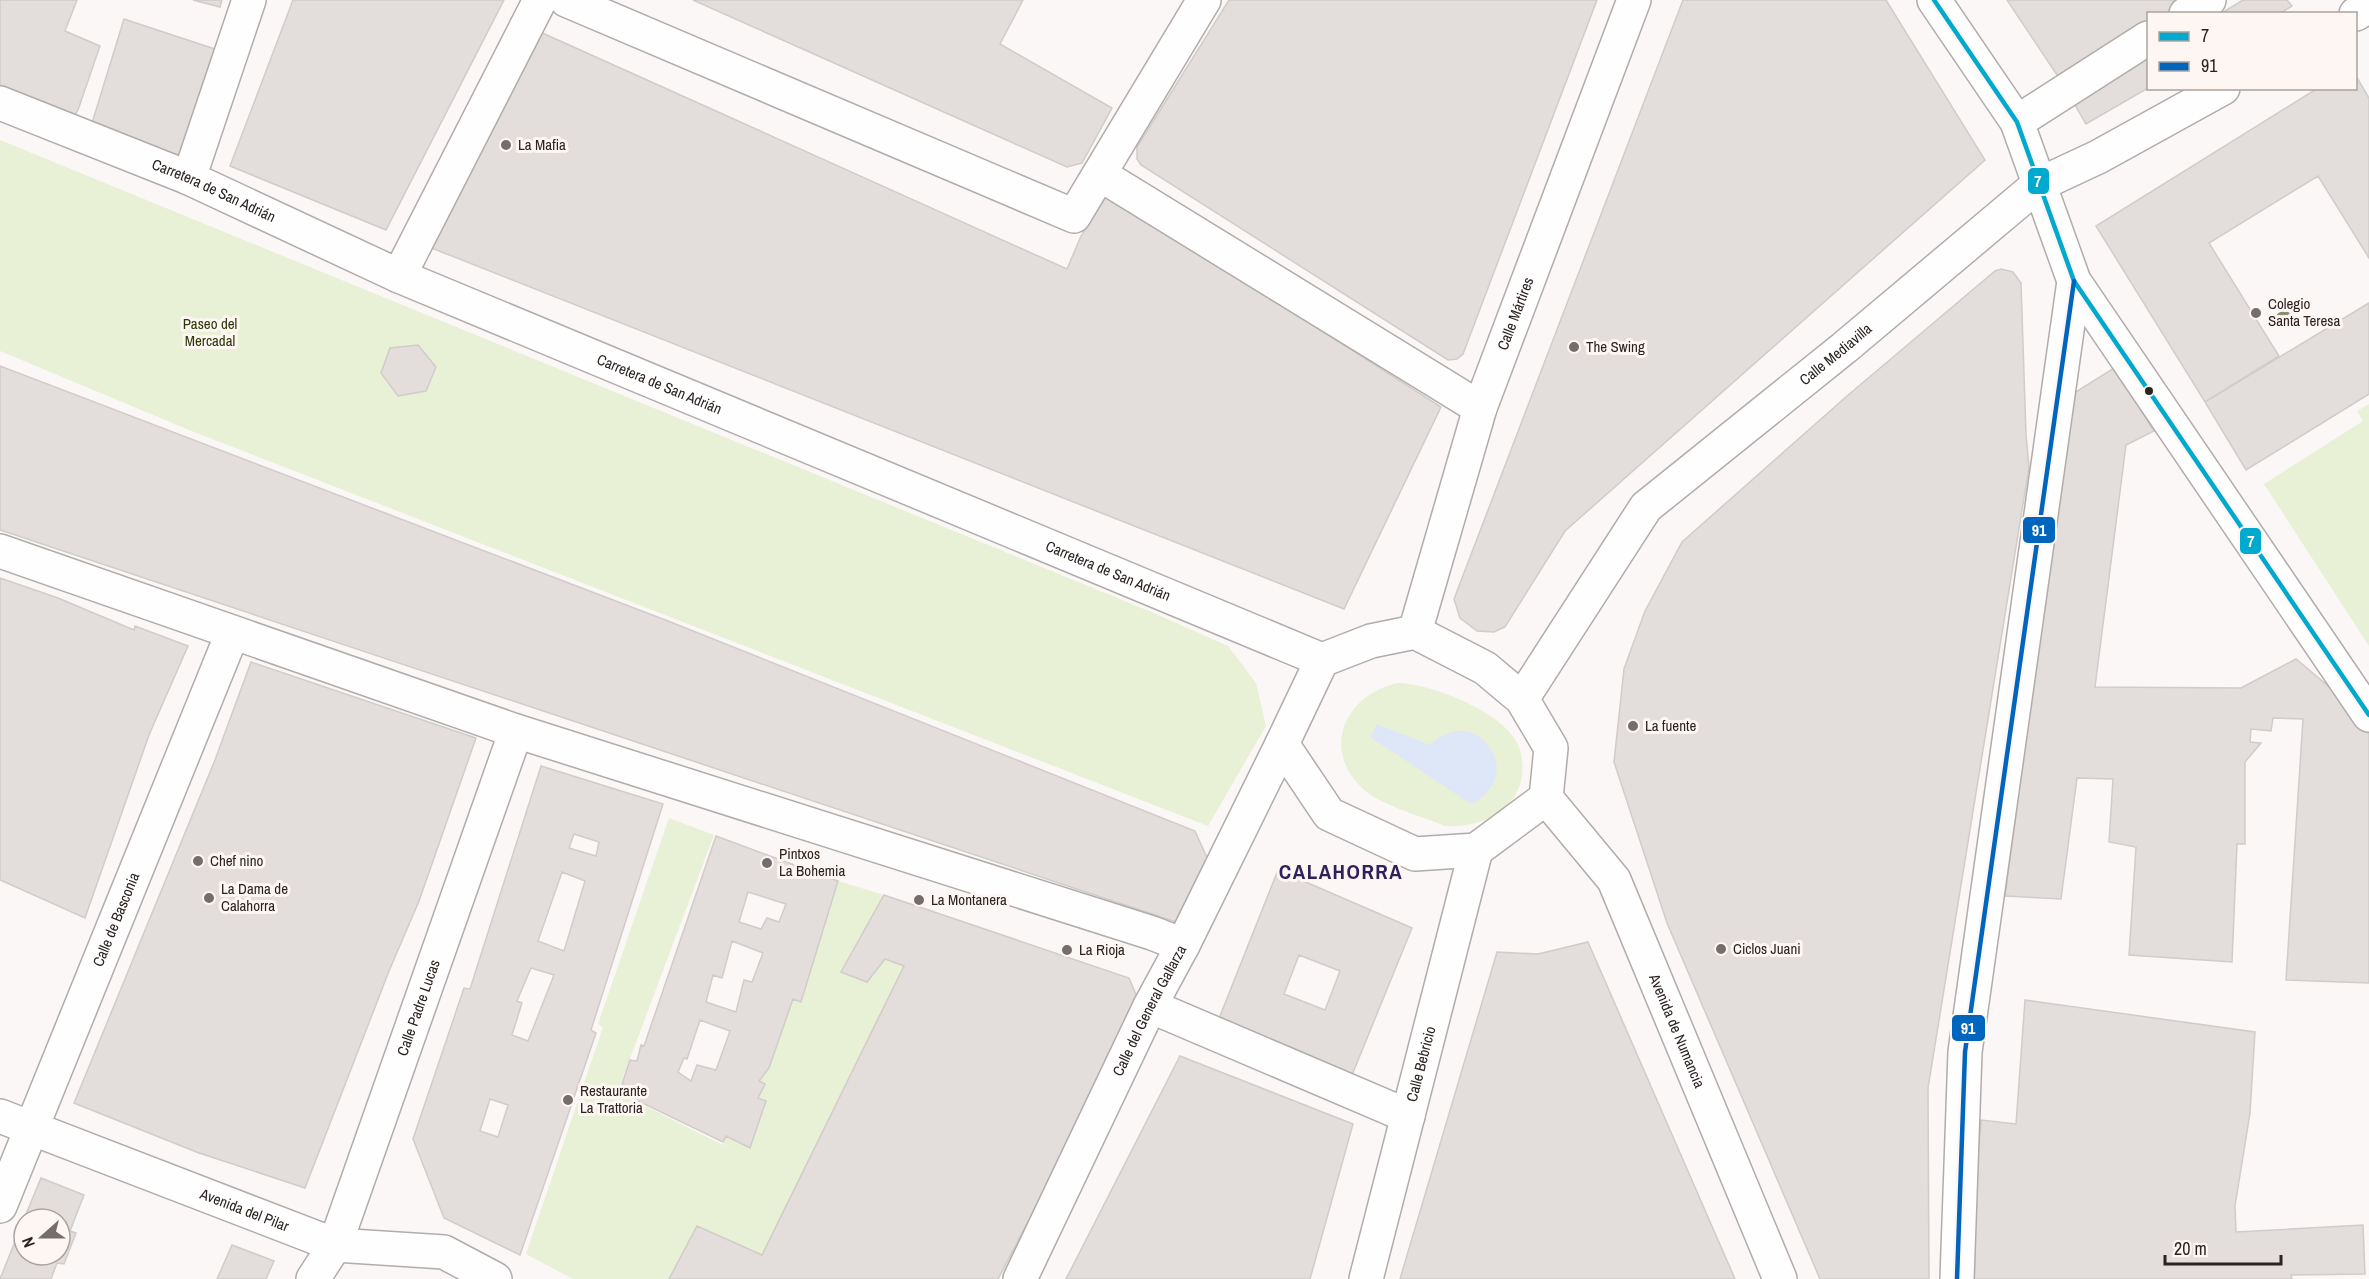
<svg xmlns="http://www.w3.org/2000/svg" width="2369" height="1279" font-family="'Archivo Narrow',sans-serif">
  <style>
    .green { fill: #e8f0d5 }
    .water { fill: #dee7f8 }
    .building { fill: #e3dddb; stroke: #d1ccc9; stroke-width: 1.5; fill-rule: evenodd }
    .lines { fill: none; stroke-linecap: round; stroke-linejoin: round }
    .minor-casing { stroke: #b1acaa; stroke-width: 36 }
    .minor { stroke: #fefefe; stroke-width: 33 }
    .bus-1-casing { stroke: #fef6f3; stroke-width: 9 }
    .bus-2-casing { stroke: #fef6f3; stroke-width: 9 }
    .bus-1 { stroke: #00a9ce; stroke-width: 4.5 }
    .bus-2 { stroke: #0065bd; stroke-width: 4.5 }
    .tree { fill: #888e71 }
    .poi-dot { fill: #746d6b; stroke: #fef6f3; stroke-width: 2 }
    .bus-dot { fill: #2b2320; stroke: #fef6f3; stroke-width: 2 }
    .labels { text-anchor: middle; stroke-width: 6; stroke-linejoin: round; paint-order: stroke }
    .poi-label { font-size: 15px; fill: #2b2320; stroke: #fef6f3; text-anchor: start }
    .street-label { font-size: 15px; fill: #2b2320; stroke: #fef6f3 }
    .park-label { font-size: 15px; fill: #2a3804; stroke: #fef6f3 }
    .district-label { font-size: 21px; font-weight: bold; letter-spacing: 1.5px; fill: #2e225c; stroke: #fef6f3 }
    .line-badge { stroke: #fef6f3; stroke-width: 2 }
    .badge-label { font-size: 16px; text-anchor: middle; font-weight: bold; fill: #fff }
  </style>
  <rect width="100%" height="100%" fill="#fbf7f6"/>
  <path class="green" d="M0,140L1149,611L1228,646L1256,683L1266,726L1208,826L189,430L0,351Z
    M2369,404V646L2264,484L2363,421L2357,411Z
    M1397,683C1430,683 1507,713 1519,747C1536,798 1490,830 1445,826C1422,816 1378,805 1361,787C1321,747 1346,695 1397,683Z
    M669,818L714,835L620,1085L637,1093L635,1101L723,1145L726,1136L750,1148L765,1101L758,1098L765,1084L759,1081L769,1067L793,999L801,1001L838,881L884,895L841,972L867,982L885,959L904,966L762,1255L697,1226L669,1279H573L526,1254L603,1027L598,1024Z"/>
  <path class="water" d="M1377,724L1430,745C1477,700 1529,776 1471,804L1370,737Z"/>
  <path class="building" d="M0,0H77L65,31L100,46L78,110L72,120L0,92Z
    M193,0H222L220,7Z
    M293,0H504L386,230L230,166Z
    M693,0H1023L1000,44L1112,108L1082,163L1067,167Z
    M1229,0H1597L1463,354L1457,359L1448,360L1141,165L1137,159V147Z
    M1683,0H1886L1985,160L1565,531L1505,627L1494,632L1477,631L1460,618L1454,599Z
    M2007,0H2192L2171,14H2148V28L2063,84Z
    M2243,0H2287L2292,6L2279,14H2220Z
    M124,19L221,51L187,162L92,123Z
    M538,31L1067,269L1081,236L1107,194L1441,407L1344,609L429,247Z
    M2148,55V88L2086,124L2072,100Z
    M2356,76L2369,98V258L2318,176L2209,243L2279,356L2205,402L2096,226L2318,88H2356Z
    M2001,269L2013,272L2021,283L2026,435L2029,467L1928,1088L1929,1279H1820L1667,923L1614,762L1624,669L1645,611L1682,542L1847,396L1995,271Z
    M2369,303V394L2246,470L2205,402Z
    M418,345L436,367L426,391L398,396L381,373L390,348Z
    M0,366L668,621L1195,831L1209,862L1176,922L0,530Z
    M2114,368L2154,431L2126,445L2095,687L2241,688L2296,659L2359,712L2369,735V983L2286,980L2303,719L2273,718L2271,731L2251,729L2250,742L2261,743L2245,762V844H2237L2232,962L2129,955L2136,847L2109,842L2113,779L2077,778L2061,899L2005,896L2071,395Z
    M0,578L58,598L134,630L135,626L188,646L149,735L85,918L0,880Z
    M251,662L476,738L419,901L389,971L305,1188L199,1153L74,1103L215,760Z
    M541,766L663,804L591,1030L596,1033L520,1255L444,1218L413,1139L464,988L470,989ZM574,834L599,842L596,856L569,848ZM562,872L585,881L564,951L538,941ZM531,968L554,975L528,1041L512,1035L522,1003L517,1001ZM490,1099L508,1105L498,1137L480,1131Z
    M716,836L838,881L801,1002L793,999L769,1068L759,1081L765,1084L758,1098L766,1101L750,1148L726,1136L723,1142L636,1100L639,1093L622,1084L630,1060L637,1061L641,1045L644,1046ZM748,892L786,904L779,922L767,918L761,929L739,922ZM732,941L763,953L752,982L744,980L736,1012L706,1002L713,975L722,978ZM700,1020L730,1031L716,1070L697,1065L691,1081L678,1072L684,1058L687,1059Z
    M1278,870L1412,928L1352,1075L1218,1021ZM1299,955L1340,971L1325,1010L1284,994Z
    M884,895L1129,978L1141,1006L998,1279H669L697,1226L762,1255L904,966L885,959L867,982L841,972Z
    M1588,942L1735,1279H1400L1497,952L1538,954Z
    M2025,1000L2255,1032L2250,1113L2235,1206L2236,1232L2363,1225L2365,1274L2291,1275L2292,1279H1974L1973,1205L1981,1120L2016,1124Z
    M1180,1056L1353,1124L1310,1279H1066Z
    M41,1178L84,1195L70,1231L76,1233L64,1264L57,1263L51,1279H0L24,1219V1255H60V1219H24Z
    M232,1245L274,1261L266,1279H217Z"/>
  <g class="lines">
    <defs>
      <g id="minor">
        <path d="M566,0L1074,216L1204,0"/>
        <path d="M1934,0L2017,122L2074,281L2369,715"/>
        <path d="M2186,14L2209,0"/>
        <path d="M2356,14L2369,6"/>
        <path id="s1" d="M0,103L189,178L399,276L1322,660"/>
        <path d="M2017,122L2148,38"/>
        <path d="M1101,175L1480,408"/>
        <path d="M189,178L249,0"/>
        <path d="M399,276L540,0"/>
        <path d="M0,551L516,731L1152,933L1183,945"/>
        <path d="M1415,632L1485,668L1522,699L1551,748L1546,798L1476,850L1415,854L1329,814L1282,744L1322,660L1371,641Z"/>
        <path id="s2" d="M1415,632L1480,408L1634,0"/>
        <path id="s3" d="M1522,699L1646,507L1844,348L2038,185L2098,157L2223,88"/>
        <path id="s4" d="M1546,798L1614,880L1780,1279"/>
        <path d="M1150,1006L1408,1116"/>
        <path id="s5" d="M0,1116L335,1245L444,1252L495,1279"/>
        <path id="s6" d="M0,1206L232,634"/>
        <path id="s7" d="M313,1279L335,1245L516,731"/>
        <path id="s8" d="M1020,1279L1150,1006L1183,945L1282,744"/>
        <path id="s9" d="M1366,1279L1476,850"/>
        <path d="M1957,1279L1965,1052L2074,281"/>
      </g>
    </defs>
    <use href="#minor" class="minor-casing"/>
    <use href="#minor" class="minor"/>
    <defs>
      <path id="bus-1" d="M1934,0L2017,122L2074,281L2369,715"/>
      <path id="bus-2" d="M1957,1279L1965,1052L2074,281"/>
    </defs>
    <use href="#bus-1" class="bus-1-casing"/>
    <use href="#bus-2" class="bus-2-casing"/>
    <use href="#bus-1" class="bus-1"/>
    <use href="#bus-2" class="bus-2"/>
  </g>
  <circle class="tree" cx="2284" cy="320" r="9"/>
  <g class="poi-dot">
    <circle cx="506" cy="145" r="6"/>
    <circle cx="2256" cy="313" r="6"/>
    <circle cx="1574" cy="347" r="6"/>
    <circle cx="1633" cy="726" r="6"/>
    <circle cx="198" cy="861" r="6"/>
    <circle cx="767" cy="863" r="6"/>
    <circle cx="209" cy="898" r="6"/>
    <circle cx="919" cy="900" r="6"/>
    <circle cx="1721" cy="949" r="6"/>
    <circle cx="1067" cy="950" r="6"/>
    <circle cx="568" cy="1100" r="6"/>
  </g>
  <circle class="bus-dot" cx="2149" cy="391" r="5"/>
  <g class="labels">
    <g class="poi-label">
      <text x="518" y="150">La Mafia</text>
      <text x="2268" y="309">Colegio<tspan x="2268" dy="17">Santa Teresa</tspan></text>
      <text x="1586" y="352">The Swing</text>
      <text x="1645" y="731">La fuente</text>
      <text x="779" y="859">Pintxos<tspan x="779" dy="17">La Bohemia</tspan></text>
      <text x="210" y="866">Chef nino</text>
      <text x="221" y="894">La Dama de<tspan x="221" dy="17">Calahorra</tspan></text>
      <text x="931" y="905">La Montanera</text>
      <text x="1733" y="954">Ciclos Juani</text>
      <text x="1079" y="955">La Rioja</text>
      <text x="580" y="1096">Restaurante<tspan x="580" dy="17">La Trattoria</tspan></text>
    </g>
    <g class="street-label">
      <text dy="5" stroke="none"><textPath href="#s1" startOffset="231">Carretera de San Adrián</textPath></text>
      <text dy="5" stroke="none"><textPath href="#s2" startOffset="334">Calle Mártires</textPath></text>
      <text dy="5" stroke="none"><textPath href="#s3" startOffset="472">Calle Mediavilla</textPath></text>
      <text dy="5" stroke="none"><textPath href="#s1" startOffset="717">Carretera de San Adrián</textPath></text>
      <text dy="5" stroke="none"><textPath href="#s1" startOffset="1203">Carretera de San Adrián</textPath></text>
      <text dy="5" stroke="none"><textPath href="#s6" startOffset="309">Calle de Basconia</textPath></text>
      <text dy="5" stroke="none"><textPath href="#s7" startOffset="292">Calle Padre Lucas</textPath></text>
      <text dy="5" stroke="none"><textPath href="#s8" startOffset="298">Calle del General Gallarza</textPath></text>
      <text dy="5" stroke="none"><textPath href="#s4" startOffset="270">Avenida de Numancia</textPath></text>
      <text dy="5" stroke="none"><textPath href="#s9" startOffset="222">Calle Bebricio</textPath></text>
      <text dy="5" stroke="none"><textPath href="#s5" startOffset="262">Avenida del Pilar</textPath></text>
    </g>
    <g class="park-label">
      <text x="210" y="329">Paseo del<tspan x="210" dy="17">Mercadal</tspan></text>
    </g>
    <g class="district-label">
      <text x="1341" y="879">CALAHORRA</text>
    </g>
  </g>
  <g class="line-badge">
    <rect x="2027" y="167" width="23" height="28" rx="6" fill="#00a9ce"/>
    <rect x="2022" y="516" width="34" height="28" rx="6" fill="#0065bd"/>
    <rect x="2239" y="527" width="23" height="28" rx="6" fill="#00a9ce"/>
    <rect x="1951" y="1014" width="35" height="28" rx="6" fill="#0065bd"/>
  </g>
  <g class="badge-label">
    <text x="2038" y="187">7</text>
    <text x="2039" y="536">91</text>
    <text x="2251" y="547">7</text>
    <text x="1968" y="1034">91</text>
  </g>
  <rect x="2147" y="12" width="210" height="78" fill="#fef6f3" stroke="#aaa29f" stroke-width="1.5"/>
  <rect x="2159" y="32" width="30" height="9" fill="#00a9ce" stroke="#aaa29f" stroke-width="1.5"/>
  <text x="2201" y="42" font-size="18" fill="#2b2320">7</text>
  <rect x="2159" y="62" width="30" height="9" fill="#0065bd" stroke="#aaa29f" stroke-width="1.5"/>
  <text x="2201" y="72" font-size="18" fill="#2b2320">91</text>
  <g transform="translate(42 1237) rotate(249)"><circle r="28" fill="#fef6f3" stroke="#aaa29f" stroke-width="1.5"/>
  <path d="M0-4.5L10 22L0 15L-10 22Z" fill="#746d6b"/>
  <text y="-9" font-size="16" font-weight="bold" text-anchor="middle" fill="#2b2320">N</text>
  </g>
  <path d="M2165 1255v9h116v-9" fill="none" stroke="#2b2320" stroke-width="3"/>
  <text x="2174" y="1255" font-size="18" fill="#2b2320" stroke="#fef6f3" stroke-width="4.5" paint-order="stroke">20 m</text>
</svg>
